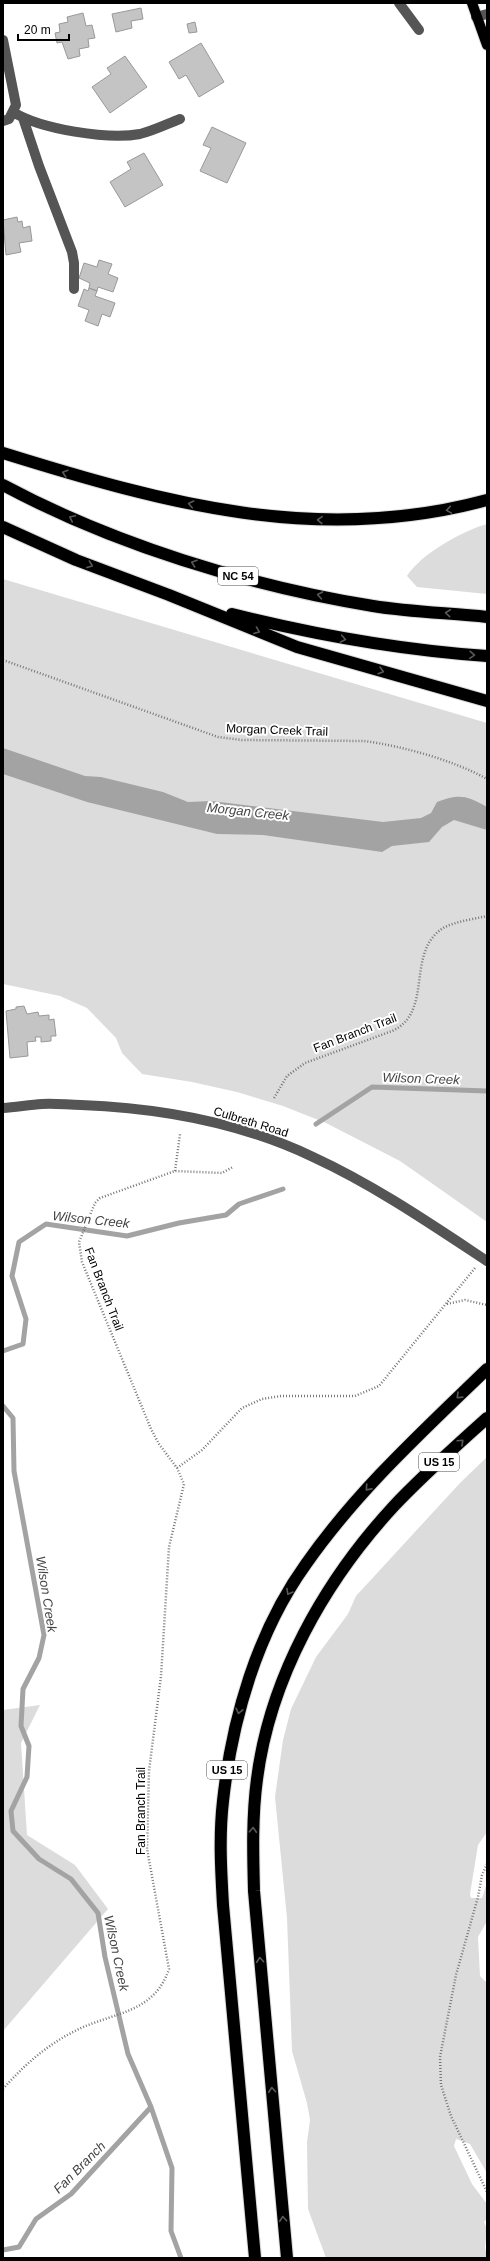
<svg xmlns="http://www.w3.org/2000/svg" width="490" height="2261" font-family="Helvetica,sans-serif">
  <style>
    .green { fill: #dcdcdc }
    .water { fill: #a3a3a3 }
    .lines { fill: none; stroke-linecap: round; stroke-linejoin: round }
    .stream { stroke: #a3a3a3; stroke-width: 5 }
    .building { fill: #c4c4c4; stroke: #999 }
    .major-casing { stroke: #dbdbdb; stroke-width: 12 }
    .highway-casing { stroke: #dbdbdb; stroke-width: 14 }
    .path { stroke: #777; stroke-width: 2.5; stroke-dasharray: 1 2; stroke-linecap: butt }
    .minor { stroke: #555; stroke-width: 10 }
    .major { stroke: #000; stroke-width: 10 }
    .highway { stroke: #000; stroke-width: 12 }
    .oneway { stroke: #595959 }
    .labels { text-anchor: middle; stroke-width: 4; stroke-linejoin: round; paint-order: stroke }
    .shield { fill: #fff; stroke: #4c4c4c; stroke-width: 1 }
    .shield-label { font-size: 11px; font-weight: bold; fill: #000 }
    .street-label { font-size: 12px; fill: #000; stroke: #fff }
    .water-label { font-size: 13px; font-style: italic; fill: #444; stroke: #fff }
  </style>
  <rect width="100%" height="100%" fill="#fff"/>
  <path class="green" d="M487,524V594L417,587L407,576C421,554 462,531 487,524Z
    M3,579L487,723V1222L400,1161L326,1123L283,1106L237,1092L192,1082L142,1074L122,1053L116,1038L87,1008L60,996L3,984Z
    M487,1457V1832L478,1845L470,1894L471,1898H482L487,1883V1921L478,1937L480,1976L487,1983V2173L470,2144L456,2139L454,2146L472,2184L487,2204V2219L484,2222L487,2229L485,2247L487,2258H326L308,2209L307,2142L310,2120L307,2103L292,2051L287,1918L275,1797L283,1740L291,1709L316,1657L348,1614L356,1596L460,1483Z
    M40,1705L21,1743L27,1835L75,1865L108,1909L3,2031V1710Z"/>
  <path class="water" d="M3,748L85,776L101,777L163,792L188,802L212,801L383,822L421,818L431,813L437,802C459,794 466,795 487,807V830L454,820L442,827L429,842L392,846L382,852L263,835L217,834L87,802L3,774Z"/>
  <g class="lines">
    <path class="stream" d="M316,1124L372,1087L487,1091
      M3,1351L23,1344L26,1319L12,1276L19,1242L46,1224L127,1236L179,1223L226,1215L239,1204L283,1189
      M3,1406L13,1418L14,1471L44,1635L39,1658L23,1689L21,1726L29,1746L27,1777L11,1811L13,1831L39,1859L71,1879L98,1913L105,1957L128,2054L151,2107L172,2168L171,2231L181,2258
      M3,2250L19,2247L36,2219L71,2194L151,2107"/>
  </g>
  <path class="building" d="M141,8L143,19L131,21L132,28L116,32L112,14Z
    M83,13L86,26L92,25L95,38L88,39L89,47L79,49L80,56L68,59L62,42L57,43L55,33L60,32L59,24L68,22L67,17Z
    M195,22L197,32L189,33L187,24Z
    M201,43L224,82L199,97L186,75L179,79L169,62Z
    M125,56L147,87L110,113L92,87L111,74L107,68Z
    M212,127L246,143L227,183L200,171L211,148L203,145Z
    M144,153L163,185L125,207L110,182L131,169L127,162Z
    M17,217L18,222L22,221L23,228L30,226L32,241L19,243L21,252L6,255L3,220Z
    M99,260L112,264L108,274L118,278L113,292L98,287L97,291L89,288L90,283L79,278L84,263L97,267Z
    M89,288L97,291L95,296L115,303L110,317L102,314L98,326L85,321L89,310L78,306L84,289L88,291Z
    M24,1006L27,1014L38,1012L39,1016L49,1015V1020L54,1019L56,1036H51V1041L41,1042V1037H35L36,1041L27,1042L28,1056L10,1058L6,1011L16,1009V1007Z"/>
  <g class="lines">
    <defs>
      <path id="major" d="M472,3L487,45"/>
      <path id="highway" d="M3,453C164,503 318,546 487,500
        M3,485C113,544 249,586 373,606C410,612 449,613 487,617
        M3,527L76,560L169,595L297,647L487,701
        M232,614C316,635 400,650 487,656
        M255,2258L223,1905C221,1870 219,1836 223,1801C232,1719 257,1632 306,1564C357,1491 423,1431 487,1369
        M287,2258L254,1891C253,1854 252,1816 257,1779C270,1678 324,1582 393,1507C422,1476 455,1447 487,1418"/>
    </defs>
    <use href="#major" class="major-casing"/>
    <use href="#highway" class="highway-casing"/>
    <path class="path" d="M3,660L218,737L242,740L364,741C402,746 453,760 487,779
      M274,1098L287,1076L305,1063L392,1031C435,1012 404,950 445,927C458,921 474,919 487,916
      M175,1171L180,1134
      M447,1304L465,1300L487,1305
      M177,1468L202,1450L242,1408L262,1399L281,1396H355L379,1386L475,1268
      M487,1864L482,1875L478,1897L456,1975L440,2057L441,2085L451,2116L487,2192
      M3,2089C24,2065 48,2044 77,2030C113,2012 154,2014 169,1969L147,1849L149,1771L161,1676L169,1547L184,1484L177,1468L159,1444L151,1429L82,1262L79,1242L95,1203L100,1198L175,1171L222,1173L233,1167"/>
    <path class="minor" d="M399,3L419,30
      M476,17L487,14
      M3,40L16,105L9,119L3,121
      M13,112C40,129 108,140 140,134C153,131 167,124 180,119
      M23,118L39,166L72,252L74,263V289
      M3,1108C16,1107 29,1105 42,1104C55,1103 68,1105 81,1105C159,1108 242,1123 313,1157C374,1185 431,1224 487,1261"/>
    <use href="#major" class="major"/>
    <use href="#highway" class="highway"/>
  </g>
  <defs><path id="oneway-chevron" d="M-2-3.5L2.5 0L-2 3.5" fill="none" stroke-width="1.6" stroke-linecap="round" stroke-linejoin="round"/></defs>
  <g class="oneway">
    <use href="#oneway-chevron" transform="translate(65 473) rotate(-163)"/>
    <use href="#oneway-chevron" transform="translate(191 504) rotate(-168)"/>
    <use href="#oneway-chevron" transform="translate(449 510) rotate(171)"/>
    <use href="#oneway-chevron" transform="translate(72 518) rotate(-155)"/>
    <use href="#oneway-chevron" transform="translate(320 520) rotate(-178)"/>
    <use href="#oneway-chevron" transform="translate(194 563) rotate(-161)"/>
    <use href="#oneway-chevron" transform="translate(90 565) rotate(21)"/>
    <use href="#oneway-chevron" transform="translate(320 595) rotate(-169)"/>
    <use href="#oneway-chevron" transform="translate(448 613) rotate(-174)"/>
    <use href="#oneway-chevron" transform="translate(257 631) rotate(22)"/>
    <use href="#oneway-chevron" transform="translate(343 639) rotate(10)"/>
    <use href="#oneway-chevron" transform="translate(472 655) rotate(4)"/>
    <use href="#oneway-chevron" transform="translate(381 671) rotate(16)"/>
    <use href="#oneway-chevron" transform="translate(459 1396) rotate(136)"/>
    <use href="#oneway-chevron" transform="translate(461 1442) rotate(-43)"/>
    <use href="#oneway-chevron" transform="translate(368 1488) rotate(132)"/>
    <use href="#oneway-chevron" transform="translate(289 1592) rotate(120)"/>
    <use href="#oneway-chevron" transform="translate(239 1711) rotate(103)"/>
    <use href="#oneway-chevron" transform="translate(253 1830) rotate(-87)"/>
    <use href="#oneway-chevron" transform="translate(260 1960) rotate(-95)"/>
    <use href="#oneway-chevron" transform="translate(272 2090) rotate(-95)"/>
    <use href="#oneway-chevron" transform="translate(283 2219) rotate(-95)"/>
  </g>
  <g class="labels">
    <g class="shield">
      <rect x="218" y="567" width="40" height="18" rx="3"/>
      <rect x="419" y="1453" width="40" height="18" rx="3"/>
      <rect x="207" y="1761" width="40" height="18" rx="3"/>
    </g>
    <g class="shield-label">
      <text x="238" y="580">NC 54</text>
      <text x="439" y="1466">US 15</text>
      <text x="227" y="1774">US 15</text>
    </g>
    <g class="street-label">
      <text transform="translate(277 730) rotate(2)" y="4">Morgan Creek Trail</text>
      <text transform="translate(355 1033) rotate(-21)" y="4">Fan Branch Trail</text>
      <text transform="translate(251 1122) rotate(17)" y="4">Culbreth Road</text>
      <text transform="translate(104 1289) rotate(69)" y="4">Fan Branch Trail</text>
      <text transform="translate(141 1811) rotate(-90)" y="4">Fan Branch Trail</text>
    </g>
    <g class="water-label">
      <text transform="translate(248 811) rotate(6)" y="5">Morgan Creek</text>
      <text transform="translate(421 1078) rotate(2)" y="5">Wilson Creek</text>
      <text transform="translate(91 1219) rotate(6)" y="5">Wilson Creek</text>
      <text transform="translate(47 1594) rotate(81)" y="5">Wilson Creek</text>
      <text transform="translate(117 1953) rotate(78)" y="5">Wilson Creek</text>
      <text transform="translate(79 2167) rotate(-45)" y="5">Fan Branch</text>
    </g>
  </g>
  <rect width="490" height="2261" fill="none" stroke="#000000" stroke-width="8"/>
  <path d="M18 34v6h51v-6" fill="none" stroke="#000000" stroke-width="2"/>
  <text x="24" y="34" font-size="12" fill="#000000" stroke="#ffffff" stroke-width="3" paint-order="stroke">20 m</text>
</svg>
